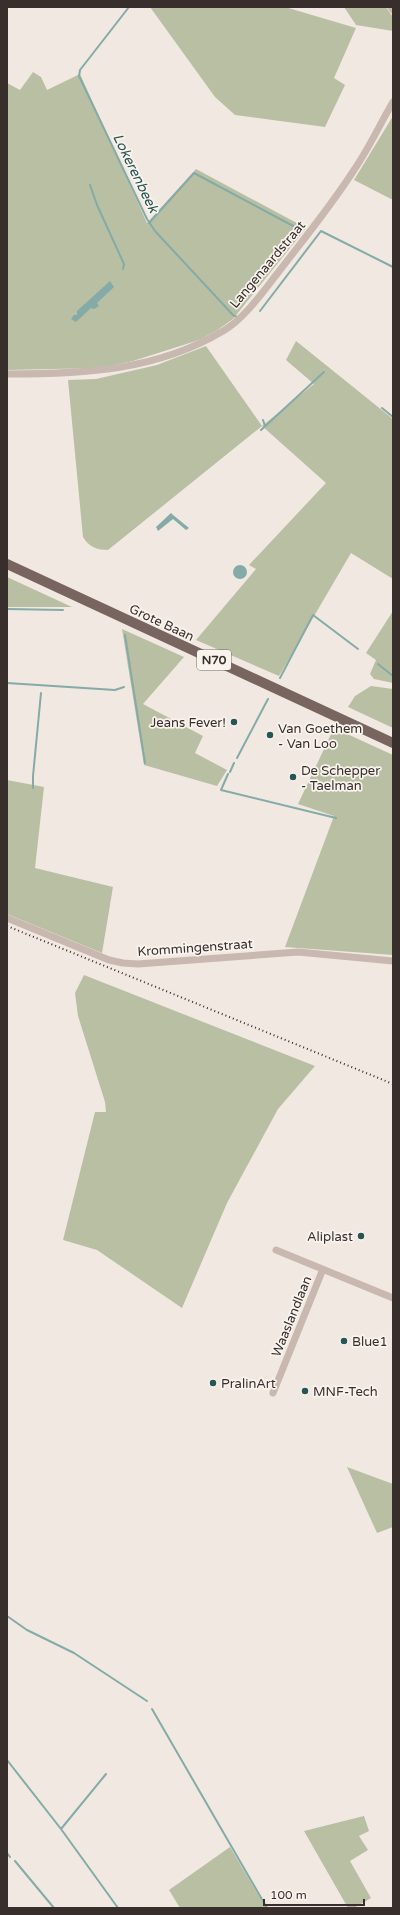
<svg xmlns="http://www.w3.org/2000/svg" width="400" height="1915" font-family="'Varela Round',sans-serif">
  <style>
    .green { fill: #b9bfa3 }
    .water { fill: #84aba8 }
    .lines { fill: none; stroke-linecap: round; stroke-linejoin: round }
    .stream { stroke: #84aba8; stroke-width: 2 }
    .street { stroke: #c8b8af; stroke-width: 7 }
    .primary { stroke: #78655f; stroke-width: 10 }
    .rail { stroke: #382f2c; stroke-width: 2; stroke-dasharray: 1 3; stroke-linecap: butt }
    .poi-dot { fill: #265553; stroke: #f9f3ee; stroke-width: 1.5 }
    .labels { text-anchor: middle; stroke-width: 3.5; stroke-linejoin: round; paint-order: stroke }
    .shield { fill: #f9f3ee; stroke: #726a66; stroke-width: 1 }
    .shield-label { font-size: 12px; font-weight: bold; fill: #382f2c }
    .street-label { font-size: 13px; fill: #382f2c; stroke: #f9f3ee }
    .poi-label { font-size: 13px; fill: #382f2c; stroke: #f9f3ee; text-anchor: start }
    .water-label { font-size: 14px; font-style: italic; fill: #265553; stroke: #f9f3ee }
  </style>
  <rect width="100%" height="100%" fill="#f1e8e2"/>
  <path class="green" d="M150,7H285L356,28L334,78L345,85L325,127L235,115L215,97Z
    M344,7H386L393,17V31L356,25Z
    M33,72L41,77L47,90L80,74L147,223L196,169L306,228L233,319L216,331L199,340L133,361L99,368L7,370V83L20,90Z
    M393,116V200L354,180Z
    M296,341L393,419V579L351,553L279,676L196,640L256,569L249,565L326,483L262,426L108,550C97,550 89,547 83,537L68,380L96,379L157,365L206,346L262,426L314,384L286,360Z
    M7,577L72,607H7Z
    M393,611V683L374,679L370,674L376,660L366,653Z
    M122,629L184,657L143,704L203,736L195,753L227,770L217,786L144,765Z
    M371,686L393,689V728L348,707L355,696Z
    M334,728L393,755V955L285,947L334,816L298,804Z
    M7,780L44,787L35,868L113,887L102,953L7,914Z
    M84,975L315,1066L278,1109L227,1203L182,1308L97,1250L63,1240L95,1112H106L105,1102L78,1016L75,993Z
    M347,1467L393,1484V1527L377,1533Z
    M364,1816L369,1831L359,1836L368,1850L350,1861L371,1898L354,1908H348L304,1831Z
    M230,1847L266,1908H180L169,1890Z"/>
  <path class="water" d="M110,281L114,287L97,303L99,306L94,309L91,308L76,322L71,319L74,315H77V311Z
    M171,513L173,515L189,528L186,530L173,519L158,531L156,527Z
    M233 572a7 7 0 1 1 14 0a7 7 0 1 1-14 0Z"/>
  <g class="lines">
    <path class="stream" d="M129,7L80,70L79,76L147,219L155,231L233,315L237,317
      M90,185L97,205L124,264L123,269
      M149,223L194,173L297,228
      M260,311L321,231L393,267
      M382,408L393,417
      M263,420L265,426
      M261,430L324,372
      M7,609L63,610
      M125,635L145,763
      M378,664L393,676
      M280,678L313,615L358,649
      M7,683L115,690L124,687
      M237,758L268,699
      M230,772L234,763
      M228,774L221,790L336,818
      M33,788V776L41,693
      M7,1616L27,1630L74,1653L147,1701
      M152,1709L267,1908
      M7,1760L61,1829L118,1908
      M61,1829L106,1774
      M7,1853L10,1857
      M15,1861L54,1908"/>
    <path class="street" d="M391,7L393,10
      M7,374C83,374 156,371 223,331C244,319 262,293 277,274C303,240 331,206 354,170C369,148 380,124 393,102
      M7,918L109,960L123,963L138,964L298,952L393,961
      M276,1250L393,1298
      M273,1393L323,1269"/>
    <path class="primary" d="M7,564L393,743"/>
    <path class="rail" d="M7,926L393,1084"/>
  </g>
  <g class="poi-dot">
    <circle cx="234" cy="722" r="4"/>
    <circle cx="270" cy="735" r="4"/>
    <circle cx="293" cy="777" r="4"/>
    <circle cx="361" cy="1236" r="4"/>
    <circle cx="344" cy="1341" r="4"/>
    <circle cx="213" cy="1383" r="4"/>
    <circle cx="305" cy="1391" r="4"/>
  </g>
  <g class="labels">
    <rect class="shield" x="197" y="650" width="34" height="20" rx="3"/>
    <g class="shield-label">
      <text x="214" y="664">N70</text>
    </g>
    <g class="street-label">
      <text transform="translate(267 264) rotate(-50)" y="5">Langenaardstraat</text>
      <text transform="translate(162 622) rotate(25)" y="5">Grote Baan</text>
      <text transform="translate(195 947) rotate(-4)" y="5">Krommingenstraat</text>
      <text transform="translate(291 1316) rotate(-68)" y="5">Waaslandlaan</text>
    </g>
    <g class="poi-label">
      <text x="226" y="727" text-anchor="end">Jeans Fever!</text>
      <text x="278" y="733">Van Goethem<tspan x="278" dy="15">- Van Loo</tspan></text>
      <text x="301" y="775">De Schepper<tspan x="301" dy="15">- Taelman</tspan></text>
      <text x="353" y="1241" text-anchor="end">Aliplast</text>
      <text x="352" y="1346">Blue1</text>
      <text x="221" y="1388">PralinArt</text>
      <text x="313" y="1396">MNF-Tech</text>
    </g>
    <g class="water-label">
      <text transform="translate(136 173) rotate(64)" y="5">Lokerenbeek</text>
    </g>
  </g>
  <rect width="400" height="1915" fill="none" stroke="#382f2c" stroke-width="16"/>
  <path d="M264 1899v6h100v-6" fill="none" stroke="#382f2c" stroke-width="2"/>
  <text x="270" y="1899" font-size="12" fill="#382f2c" stroke="#f9f3ee" stroke-width="3" paint-order="stroke">100 m</text>
</svg>
